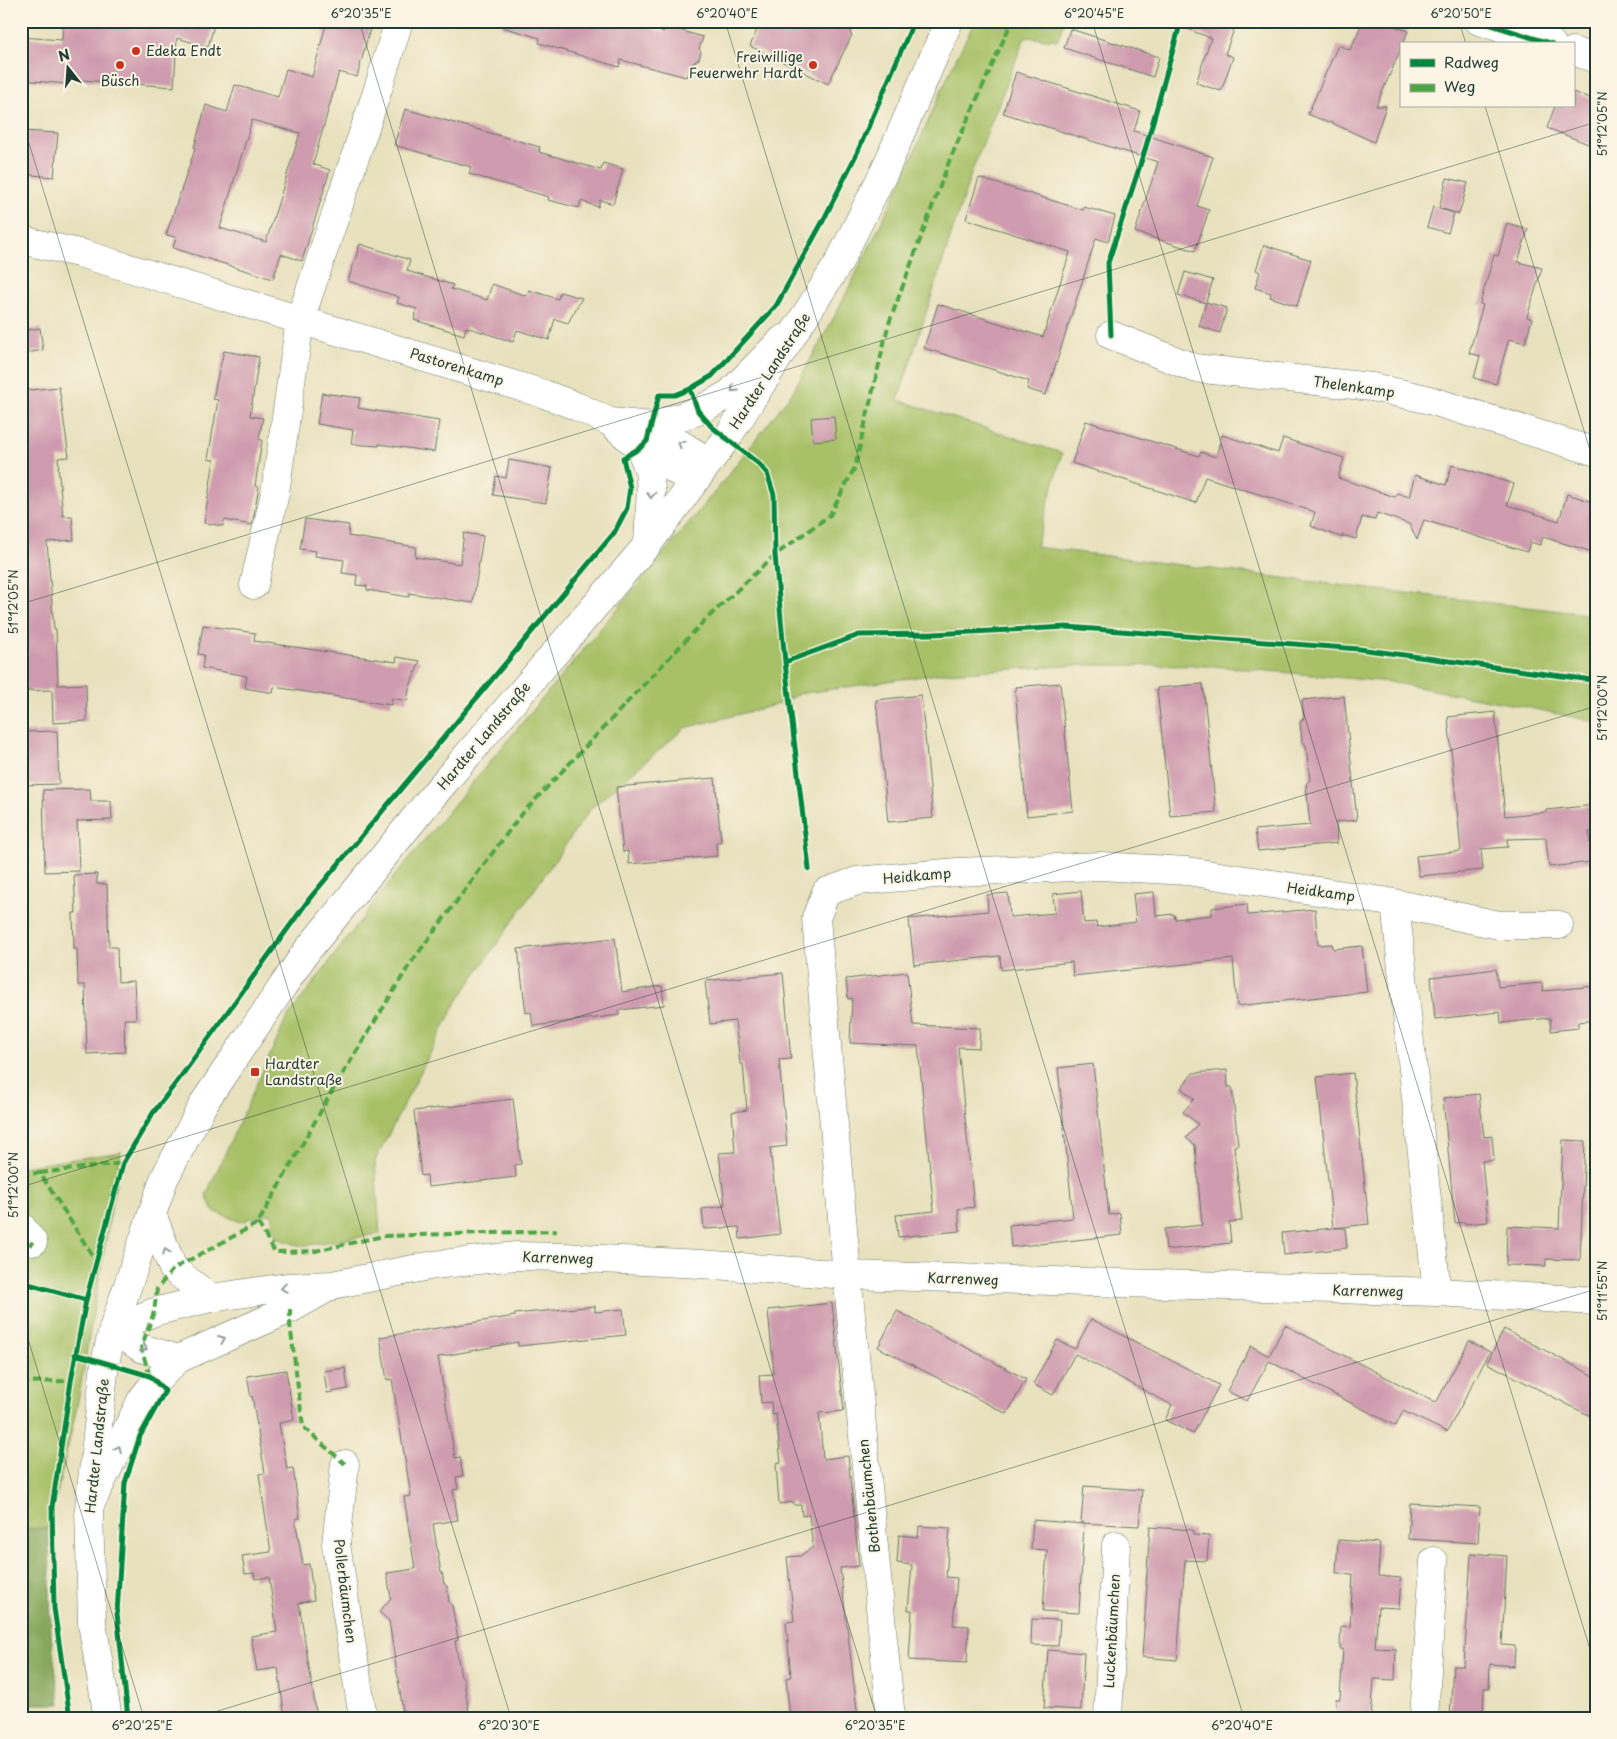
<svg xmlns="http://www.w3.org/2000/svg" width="1617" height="1739" font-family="'Playpen Sans',sans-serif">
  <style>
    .green { fill: #a8c167; stroke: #647f4e }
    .forest { fill: #86a75c; stroke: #527248 }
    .building { fill: #cf9baf; fill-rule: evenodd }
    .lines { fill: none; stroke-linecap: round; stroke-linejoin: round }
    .minor-casing { stroke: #657664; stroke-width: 29 }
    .major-casing { stroke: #657664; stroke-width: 29 }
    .minor { stroke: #fff; stroke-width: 28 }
    .major { stroke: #fff; stroke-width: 28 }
    .quiet { stroke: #4fa644; stroke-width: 4; stroke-dasharray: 8 4; stroke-linecap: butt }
    .cycleway-casing { stroke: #fcf5e5; stroke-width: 8 }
    .cycleway { stroke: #00873e; stroke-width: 5 }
    .oneway { stroke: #8f9e9a }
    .ticks { fill: none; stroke: #1f3d34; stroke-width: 1; stroke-opacity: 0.45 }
    .poi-dot { fill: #c8321e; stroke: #fcf5e5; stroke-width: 2 }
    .labels { text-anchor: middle; stroke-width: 4; stroke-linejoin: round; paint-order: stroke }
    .poi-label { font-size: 14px; fill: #1f3d34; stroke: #fcf5e5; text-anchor: start }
    .street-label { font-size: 14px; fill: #1f3d34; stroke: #fcf5e5 }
    .neatline { fill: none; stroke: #1f3d34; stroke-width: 2 }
    .ticks-label { font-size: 12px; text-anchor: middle; fill: #1f3d34 }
  </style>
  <rect width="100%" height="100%" fill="#fcf5e5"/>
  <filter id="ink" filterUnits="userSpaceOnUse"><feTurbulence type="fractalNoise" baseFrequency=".02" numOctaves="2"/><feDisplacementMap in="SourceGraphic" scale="10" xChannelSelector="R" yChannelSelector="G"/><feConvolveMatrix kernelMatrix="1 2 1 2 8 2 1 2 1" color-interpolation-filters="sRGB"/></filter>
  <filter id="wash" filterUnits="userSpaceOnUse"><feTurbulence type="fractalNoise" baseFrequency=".0096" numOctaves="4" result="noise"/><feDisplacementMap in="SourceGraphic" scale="20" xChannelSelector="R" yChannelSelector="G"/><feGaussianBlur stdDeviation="1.12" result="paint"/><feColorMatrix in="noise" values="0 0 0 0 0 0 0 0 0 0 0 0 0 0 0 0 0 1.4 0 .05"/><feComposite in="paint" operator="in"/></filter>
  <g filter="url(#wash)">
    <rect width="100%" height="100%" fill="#e8e1be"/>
    <path class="green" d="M975,21H1064L1058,40L1025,37L972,171L898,400L1062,453L1036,547L1371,589L1596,615V722L1521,706L1390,682L1213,666L1082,665L944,673L798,694L779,704L685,728L591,808L456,1003L375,1161L380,1234L301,1246L276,1238L271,1214L260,1215L241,1222L213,1211L206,1195L287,1018L388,884L717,489L792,393L839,308L899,187L952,67Z
      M121,1152L77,1407L49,1528L21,1529V1167Z"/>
    <path class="forest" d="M49,1528L51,1636L60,1704H21V1529Z"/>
    <g id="blocks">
      <path class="building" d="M63,21H205L214,25L208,47L177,38L174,87L69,79L68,84L21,80V37L62,40Z
        M327,21H372L357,77L339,72L313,164L330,170L302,261L281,254L273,279L173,248L176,237L166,235L195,149L194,148L206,105L227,112L235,85L278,97L286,69L312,77ZM252,120L300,133L266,242L220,228Z
        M503,21H626L663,32L665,26L703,37L699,49L701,52L699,59L690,65L686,77L621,60L619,67L539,43L540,38L502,27Z
        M761,21H856L850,34L852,35L828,84L750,46Z
        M1171,21H1237L1225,54L1233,57L1221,91L1196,83L1211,38L1171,23Z
        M1363,21H1382L1408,31L1403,44H1401V49L1376,106H1386L1374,142L1330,122L1329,123L1308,114L1338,45L1350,50Z
        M1070,29L1159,57L1153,77L1064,48Z
        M1016,72L1140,111L1134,131L1213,157L1197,206L1209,210L1195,251L1135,232L1158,162L1003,113Z
        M1573,92L1596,100V147L1547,128L1555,106H1573Z
        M405,109L540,147L539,152L601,170L603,163L623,169L613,204L600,200L598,207L581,201L579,208L548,200L549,197L469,174L471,167L394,145Z
        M21,131L58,133L54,177L21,174Z
        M979,178L1083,210L1084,207L1115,216L1108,242L1096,238L1046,395L1027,389L1029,381L924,348L938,304L1043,337L1070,252L966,219Z
        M1447,178L1468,183L1459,214L1439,208Z
        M1433,207L1454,213L1448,233L1427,227Z
        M1507,223L1528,229L1518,262L1542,268L1527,317L1532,319L1525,343L1509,339L1496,384L1474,378L1480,356L1469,353L1483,305L1480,304L1494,255L1498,256Z
        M360,244L410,260L407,271L453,285L451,289L487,300L492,284L527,296L529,290L558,299L560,292L582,298L568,323L555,319L549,340L517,330L513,342L466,327L464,335L414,320L417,309L397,303L399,297L348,281Z
        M1264,245L1311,260L1297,306L1270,297L1271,293L1255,288L1260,272L1256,270Z
        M1185,272L1213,280L1206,302L1227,308L1220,333L1199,326L1206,303L1178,295Z
        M40,328L43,350L21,354V331Z
        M224,351L259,357L250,416L263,418L259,439L262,440L255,486L259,487L252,525L224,520L223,526L204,523L214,460L208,459L218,400L213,399L216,383Z
        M59,387L69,457L58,458L59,466H58L63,516H72L74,540L47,542L54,629H56L58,685L86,684L87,721L53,723L52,690L25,691V684H23L21,554H24L21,519V391Z
        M322,393L360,398L358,408L439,421L434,452L379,444V446L351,444L353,430L317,424Z
        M834,416L836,439L813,441L811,418Z
        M1086,421L1199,456L1201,452L1216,457L1222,435L1278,453L1283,438L1344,458L1338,478L1395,497L1397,493L1409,497L1415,475L1446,485L1452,465L1514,484L1507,505L1559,521L1567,494L1596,503V553L1543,537L1540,545L1530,542L1527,552L1424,520L1417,540L1409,524L1377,513L1375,520L1362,517L1356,539L1342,535L1343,538L1311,526L1315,512L1205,477L1196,503L1072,463Z
        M509,460L552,468L546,503L493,495L496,476L506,478Z
        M305,519L349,525L348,536L416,547L415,557L460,564L464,533L483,536L473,603L409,593V597L367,590V586L356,585L357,575L342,573L344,560L315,556L316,551L300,549Z
        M203,625L255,633L254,641L396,662L397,657L420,661L409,689L407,701L392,698L391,705L274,687L273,693L245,688L247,676L202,668L204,655L198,654Z
        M1060,683L1073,811L1027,816L1015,687Z
        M1203,684L1216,812L1170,816L1157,688Z
        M921,695L933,818L888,822L876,700Z
        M1344,696L1357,820L1336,822L1337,843L1258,851L1255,830L1310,825L1306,784L1310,780L1308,762L1306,745L1302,741L1300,722L1304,718L1302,700Z
        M1495,712L1505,816L1546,812V810L1596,805V831L1589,832L1592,862L1549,867L1546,838L1507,839L1508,847L1481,849L1483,870L1419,876L1416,856L1461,851L1448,717Z
        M57,731L59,784L26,785L24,732Z
        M715,778L721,842H716L717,856L629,864L628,851L623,852L616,787Z
        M90,789L91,801H111L112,820L77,821L79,871L45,872L43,790Z
        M97,874V884H107L109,947H117L118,982L134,981L136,1019H124L125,1052L87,1054L85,985H78L77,949H74L73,913H76L74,875Z
        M1081,891L1084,923L1096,922L1097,927L1136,922L1133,894L1154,892L1156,916L1174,914L1175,919L1212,915V908L1247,904L1248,915L1315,909L1318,945L1332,944L1333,949L1362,946L1367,992L1237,1006L1233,959L1073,976L1072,962L1001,970L1000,956L914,965L909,919L988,911L987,895L1008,893L1010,917L1055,913L1053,894Z
        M615,938L622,992L662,986L664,1005L619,1010V1015L533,1026L531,1012L526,1013L518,949Z
        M1496,969L1498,987L1542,983L1543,991L1596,986V1020L1578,1022V1028L1551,1031L1550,1018L1501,1023L1500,1012L1435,1019L1431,977Z
        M907,972L913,1025L980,1028L979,1048L958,1047L974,1207L958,1209L960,1231L898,1237L896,1215L934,1211L918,1046L850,1043L852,998L848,999L846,979Z
        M783,973L791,1059L779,1060L787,1146L770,1148L780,1234L740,1239L739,1227L704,1229L702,1209L725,1206L719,1153L735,1152L732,1112L747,1110L743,1064H740L735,1021L710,1024L705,981Z
        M1093,1064L1109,1215L1120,1213L1122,1235L1011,1247L1009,1225L1073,1218L1058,1068Z
        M1227,1070L1228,1087H1232L1238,1145L1234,1146L1242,1221L1229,1222L1231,1243L1166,1250L1164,1229L1202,1225L1195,1145L1186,1138L1198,1124L1183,1112L1194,1099L1181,1088L1193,1073Z
        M1353,1073L1369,1224L1334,1228H1345L1347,1248L1284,1255L1282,1233L1333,1228L1317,1077Z
        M1479,1094L1484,1137L1492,1136L1494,1160L1482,1161L1488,1222L1465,1224V1222L1455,1223L1443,1098Z
        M513,1099L521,1164L515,1165L516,1177L428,1187L427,1175L421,1176L414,1111Z
        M1563,1140L1585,1141L1580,1260L1546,1259V1266L1506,1265L1507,1226L1559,1228Z
        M832,1303L844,1411L819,1413L823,1459L848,1456L859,1566L840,1568L858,1718H790L786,1678L791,1677L786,1622L794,1621L787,1557L800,1556L813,1547L809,1515L802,1516L801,1505H794V1502L779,1504L776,1464L781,1463L776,1414L772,1415L771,1402L761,1403L759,1375L774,1374L768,1310Z
        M595,1306V1312L623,1309L626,1335L518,1346V1342L438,1357L455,1458L460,1457L463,1476L456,1477L458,1489L453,1490L458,1520L433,1524L441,1573L442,1572L444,1584L447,1586L449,1603L452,1605L458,1640L455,1641L461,1677H463L469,1712H466L467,1718H404L389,1621L379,1612L391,1598L387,1573L415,1569L404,1497L411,1496L392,1379L387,1380L380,1337L515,1316V1314Z
        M897,1311L1026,1379L1007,1414L878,1347Z
        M1091,1319L1219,1385L1193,1434L1165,1420L1172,1405L1075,1354L1053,1395L1033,1384L1057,1340L1075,1349Z
        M1285,1325L1436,1403L1469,1341L1490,1352L1447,1432L1403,1411L1396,1426L1269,1361L1247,1401L1227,1391L1251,1346L1269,1356Z
        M1504,1329L1596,1377V1419L1487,1363Z
        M345,1368L348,1389L327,1393L324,1371Z
        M286,1370L294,1420L279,1423L287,1469L293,1468L300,1518L295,1519L303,1565L309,1564L314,1600L299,1603L317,1718H285L278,1668L257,1671L251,1636L277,1632L269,1577L255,1579L254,1573L245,1574L242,1556L271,1552L259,1474L265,1473L252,1396L251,1397L247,1376Z
        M1084,1486L1142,1490L1139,1526L1081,1523Z
        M1410,1503L1480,1507L1478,1543L1408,1539Z
        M1033,1520L1084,1524L1079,1613L1043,1611L1047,1550L1031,1549Z
        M919,1526L950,1528L946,1577L957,1578L953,1625L969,1626L967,1663L909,1660L912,1610H908L912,1565L897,1563L899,1535L918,1537Z
        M1150,1527L1193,1530V1535L1209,1536L1207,1561L1185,1560L1177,1660L1142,1657L1147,1586H1146Z
        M1338,1540L1380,1543L1378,1576L1401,1578L1399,1608L1378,1607L1375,1648L1396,1649L1395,1680L1374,1679L1371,1718H1335L1336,1699H1340L1343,1649H1340L1341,1626L1350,1627L1353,1574L1336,1573Z
        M1471,1553L1507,1556L1502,1645L1515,1646L1514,1666L1490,1664L1489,1688H1484L1483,1718H1450L1453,1666H1464Z
        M1032,1619L1060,1620L1058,1646L1031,1645Z
        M1048,1650L1084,1653L1081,1710L1044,1708Z"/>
    </g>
  </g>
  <g filter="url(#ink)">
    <use href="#blocks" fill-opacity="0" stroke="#657664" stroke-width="1"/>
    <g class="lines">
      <defs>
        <path id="minor" d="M21,240L83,254L544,394L576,406L610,422L640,448L694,482
          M1111,335L1194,368L1372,387L1426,399L1596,452
          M610,422L652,426L698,411L729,394L783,339
          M652,426L709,462
          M640,448L649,471L651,489L648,544
          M254,585L275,493L300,320L378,89L399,21
          M1395,903L1437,1292
          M152,1214L173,1269L211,1298
          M21,1226L33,1242
          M113,1329L154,1312L211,1298L287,1287L332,1285L434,1265L516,1256L563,1257L701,1264L847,1275L1437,1292L1596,1301
          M113,1329L141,1348L178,1359
          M345,1464L336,1544L363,1718
          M90,1505L142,1399L156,1381L178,1359L290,1309L329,1287
          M891,1718L847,1275L816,918L826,892L857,881L958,872L1100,866L1187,871L1383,901L1499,925H1559
          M1108,1718L1116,1545
          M1424,1718L1434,1561"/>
        <path id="major" d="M1479,21L1552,44
          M1573,51L1596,59
          M108,1718L92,1623L89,1508L105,1363L113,1329L164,1179L205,1101L306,952L436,792L648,544L727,438L838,264L885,170L949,21"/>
      </defs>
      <use href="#minor" class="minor-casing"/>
      <use href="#major" class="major-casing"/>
      <use href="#minor" class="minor"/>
      <use href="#major" class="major"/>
      <path class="quiet" d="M40,1173L123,1163
        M21,1174L40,1173L96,1261
        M258,1223L275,1252L315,1251L383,1236L557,1231
        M21,1254L33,1242
        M290,1309V1324L303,1427L345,1464
        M150,1376L141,1348L154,1312L157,1289L173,1269L258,1223L331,1093L410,964L520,816L703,622L775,555L830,515L855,467L888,326L950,159L1012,21
        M21,1382L71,1381"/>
      <defs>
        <path id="cycleway" d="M1479,21L1552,44
          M1111,335L1108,263L1145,150L1181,21
          M690,389L698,411L712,427L759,464L767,473L774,495L775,555L785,662L809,869
          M785,662L859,635L933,634L1067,627L1359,649L1592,680
          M21,1282L86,1300
          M75,1354L150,1376L165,1391L140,1436L125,1483L117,1613L128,1718
          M70,1718L54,1608L52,1507L71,1381L86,1300L123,1163L153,1113L182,1075L310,898L614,533L627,508L630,488L623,458L640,448L647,441L659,395H675L690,389L712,376L776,306L823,221L857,153L914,21"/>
      </defs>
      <use href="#cycleway" class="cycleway-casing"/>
      <use href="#cycleway" class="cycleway"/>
    </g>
    <defs><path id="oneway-chevron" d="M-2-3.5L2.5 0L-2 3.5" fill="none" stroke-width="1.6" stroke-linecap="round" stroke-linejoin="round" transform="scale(1.25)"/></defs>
    <g class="oneway">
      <use href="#oneway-chevron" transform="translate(734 389) rotate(136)"/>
      <use href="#oneway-chevron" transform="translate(681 444) rotate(-148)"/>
      <use href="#oneway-chevron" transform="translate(651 495) rotate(92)"/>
      <use href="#oneway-chevron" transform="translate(166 1252) rotate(-110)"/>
      <use href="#oneway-chevron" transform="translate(284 1288) rotate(173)"/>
      <use href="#oneway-chevron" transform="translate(222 1339) rotate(-24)"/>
      <use href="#oneway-chevron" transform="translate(144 1348) rotate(24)"/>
      <use href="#oneway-chevron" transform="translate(118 1449) rotate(-64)"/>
    </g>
  </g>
  <path class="ticks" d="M359,21L877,1718M725,21L1244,1718M1092,21L1596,1669M1459,21L1466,44M1485,106L1596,470M21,117L511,1718M21,604L1596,122M21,1187L1596,706M21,1316L144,1718M195,1718L1596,1289"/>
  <g class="poi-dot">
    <circle cx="136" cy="51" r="5"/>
    <circle cx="120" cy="65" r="5"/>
    <circle cx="813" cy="65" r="5"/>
    <rect x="250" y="1067" width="10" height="10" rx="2.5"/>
  </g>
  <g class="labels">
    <g class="poi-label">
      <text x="146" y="56">Edeka Endt</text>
      <text x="803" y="62" text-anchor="end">Freiwillige<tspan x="803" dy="16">Feuerwehr Hardt</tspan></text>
      <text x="120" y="86" text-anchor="middle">Büsch</text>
      <text x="265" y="1069">Hardter<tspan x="265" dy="16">Landstraße</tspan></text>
    </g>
    <g class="street-label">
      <text transform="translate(457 367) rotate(17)" y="5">Pastorenkamp</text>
      <text transform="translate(770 371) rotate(-57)" y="5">Hardter Landstraße</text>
      <text transform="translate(1354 387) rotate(8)" y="5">Thelenkamp</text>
      <text transform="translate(484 736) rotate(-50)" y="5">Hardter Landstraße</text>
      <text transform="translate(917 876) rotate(-5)" y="5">Heidkamp</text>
      <text transform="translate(1321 892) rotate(8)" y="5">Heidkamp</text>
      <text transform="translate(558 1258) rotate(2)" y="5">Karrenweg</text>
      <text transform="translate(963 1279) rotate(2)" y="5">Karrenweg</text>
      <text transform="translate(1368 1291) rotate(1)" y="5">Karrenweg</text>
      <text transform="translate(97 1446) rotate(-84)" y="5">Hardter Landstraße</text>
      <text transform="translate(869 1496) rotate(-96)" y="5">Bothenbäumchen</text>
      <text transform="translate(345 1591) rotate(83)" y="5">Pollerbäumchen</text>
      <text transform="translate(1112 1631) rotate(-87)" y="5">Luckenbäumchen</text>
    </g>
  </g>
  <rect width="1617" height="1739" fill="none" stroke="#fcf5e5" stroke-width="55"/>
  <rect x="1400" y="42" width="175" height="65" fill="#fcf5e5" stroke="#a4ab9e"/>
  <rect x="1410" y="59" width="25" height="8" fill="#00873e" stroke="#a4ab9e"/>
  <text x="1444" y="68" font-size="15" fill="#1f3d34">Radweg</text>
  <rect x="1410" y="84" width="25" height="8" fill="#4fa644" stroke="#a4ab9e"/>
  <text x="1444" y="92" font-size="15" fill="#1f3d34">Weg</text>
  <g transform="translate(68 68) rotate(343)" stroke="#fcf5e5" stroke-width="4" paint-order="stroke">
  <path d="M0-4L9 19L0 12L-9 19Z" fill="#1f3d34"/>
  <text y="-8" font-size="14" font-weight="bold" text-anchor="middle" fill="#1f3d34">N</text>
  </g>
  <rect x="28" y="28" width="1562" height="1684" class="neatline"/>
  <g class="ticks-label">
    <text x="361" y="18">6°20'35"E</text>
    <text x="727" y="18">6°20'40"E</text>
    <text x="1094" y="18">6°20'45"E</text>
    <text x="1461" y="18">6°20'50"E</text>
    <text transform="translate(1603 124) rotate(-90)" y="4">51°12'05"N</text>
    <text transform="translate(14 602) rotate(-90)" y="4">51°12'05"N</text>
    <text transform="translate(1603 708) rotate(-90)" y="4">51°12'00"N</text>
    <text transform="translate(14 1185) rotate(-90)" y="4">51°12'00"N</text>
    <text transform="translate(1603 1291) rotate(-90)" y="4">51°11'55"N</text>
    <text x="142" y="1730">6°20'25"E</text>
    <text x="509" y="1730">6°20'30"E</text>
    <text x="875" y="1730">6°20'35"E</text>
    <text x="1242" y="1730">6°20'40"E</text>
  </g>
</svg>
